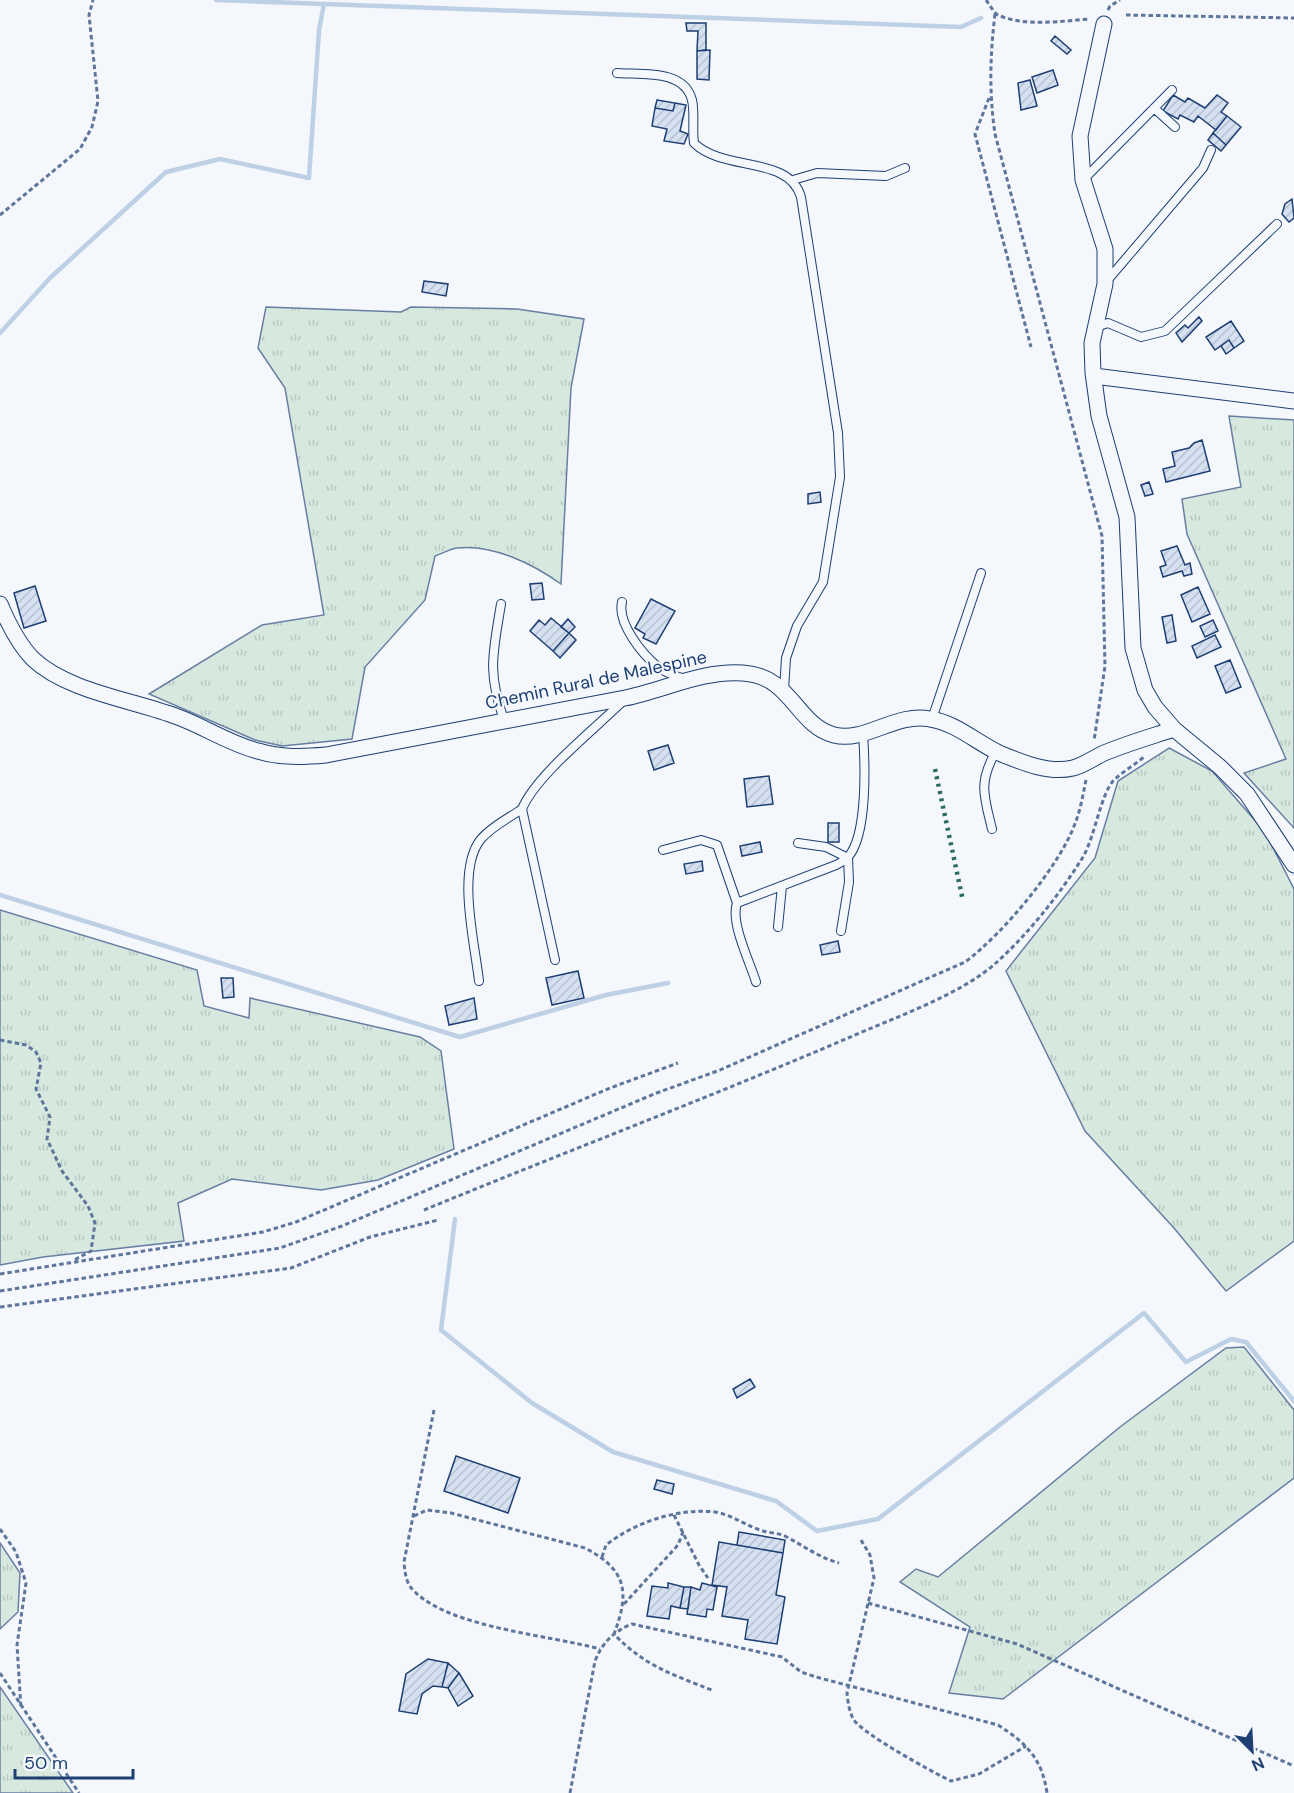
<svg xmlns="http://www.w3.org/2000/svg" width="1294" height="1793" font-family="'DM Sans',sans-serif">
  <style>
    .grass { fill: url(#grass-tufts); stroke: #687fa3; stroke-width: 1.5 }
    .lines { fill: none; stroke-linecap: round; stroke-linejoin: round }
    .stream { stroke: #bed0e5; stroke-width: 4.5 }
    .building { fill: url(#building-hatch); stroke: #1d3f73; stroke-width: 1.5 }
    .service-casing { stroke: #1d3f73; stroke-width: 10 }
    .minor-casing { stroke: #1d3f73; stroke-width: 17 }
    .path { stroke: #5e769c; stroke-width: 3; stroke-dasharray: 4.5 3; stroke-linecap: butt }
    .service { stroke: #f4f7fb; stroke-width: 8 }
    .minor { stroke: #f4f7fb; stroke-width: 15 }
    .hedge { stroke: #2c6c60; stroke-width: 4.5; stroke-dasharray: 3 4.5; stroke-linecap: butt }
    .labels { text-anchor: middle; stroke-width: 4.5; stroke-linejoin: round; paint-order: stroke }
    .street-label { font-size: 18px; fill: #1d3f73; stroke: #f4f7fb }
  </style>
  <defs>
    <pattern id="grass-tufts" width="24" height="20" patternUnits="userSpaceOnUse" patternTransform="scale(1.5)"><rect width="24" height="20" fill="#d7e8df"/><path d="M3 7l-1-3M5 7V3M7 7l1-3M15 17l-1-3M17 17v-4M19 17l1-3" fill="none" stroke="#b8c8c3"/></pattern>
    <pattern id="building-hatch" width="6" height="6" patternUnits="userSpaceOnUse" patternTransform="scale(1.5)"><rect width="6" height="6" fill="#d5e0f0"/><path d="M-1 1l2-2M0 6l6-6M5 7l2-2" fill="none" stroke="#b6c1d1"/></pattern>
  </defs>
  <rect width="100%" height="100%" fill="#f4f7fb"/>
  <path class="grass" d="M266,307L401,312L411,307L517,309L584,319L571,388L561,584C533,564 493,544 457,548C450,549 441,554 435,556L425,600L365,667L352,739L282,746L255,740L149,694L262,625L324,615L285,388L258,348Z
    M1229,416L1294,420V828L1244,773L1286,759L1187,534L1182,499L1241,487Z
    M1169,748L1212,771L1265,832L1294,889V1241L1226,1291L1174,1228L1085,1131L1006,971L1095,858L1118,781Z
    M0,910L197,970L204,1006L249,1018L250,998L420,1037L441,1051L454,1149L378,1180L321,1190L232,1179L178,1203L184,1241L43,1257L0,1265Z
    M1244,1347L1294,1410V1478L1003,1699L949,1693L970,1627L900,1582L916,1569L938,1577L1120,1427L1226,1348Z
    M0,1543L20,1573L18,1612L0,1629Z
    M0,1687L73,1793H0Z"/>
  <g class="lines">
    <path class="stream" d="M216,0L961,27L981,18
      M0,333L50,278L166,172L220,159L309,178L319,30L324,4
      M0,895L460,1037L606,995L668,983
      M455,1219L441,1330L532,1403L613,1452L776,1501L817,1531L878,1519L1144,1313L1186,1362L1231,1339L1246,1342L1294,1401"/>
  </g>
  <path class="building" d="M686,23H706V50L697,51L698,31H687Z
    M1055,36L1071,50L1067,54L1051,41Z
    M710,50L709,80L697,79V51Z
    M1053,70L1058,85L1037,93L1032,77Z
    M1030,80L1037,106L1021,110L1018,83Z
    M1173,95L1185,102L1188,98L1205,108L1217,95L1228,103L1221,112L1227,116L1216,130L1198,116L1194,122L1180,115L1178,119L1163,111Z
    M657,100L675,103L673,111L655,108Z
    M675,103L686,105L680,131L688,134L684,144L664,141L667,129L652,126L655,108L673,111Z
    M1227,116L1241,127L1226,145L1213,133Z
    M1213,133L1226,145L1221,151L1208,140Z
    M1292,199L1294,218L1289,222L1282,214L1285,204Z
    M424,281L448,284L446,296L422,292Z
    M1199,317L1202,321L1182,342L1176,333L1185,325L1188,328Z
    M1231,321L1244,341L1234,348L1229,340L1215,350L1206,337Z
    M1229,340L1234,348L1226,354L1221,346Z
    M1202,440L1210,471L1166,482L1163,469L1175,466L1172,452L1189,448L1194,443Z
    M1149,482L1153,494L1145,496L1141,485Z
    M820,492L821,502L808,504V494Z
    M1177,546L1185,565L1190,563L1192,574L1184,576L1182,571L1163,577L1160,567L1166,565L1161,551Z
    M542,583L544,599L532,600L530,584Z
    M35,586L46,621L24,628L14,593Z
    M1198,587L1210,614L1192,622L1181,595Z
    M651,599L675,611L656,644L643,638L645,634L635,628Z
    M1172,615L1176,641L1167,643L1162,617Z
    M551,618L569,633L553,651L530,631L539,620L545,625Z
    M568,619L575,627L569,633L561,627Z
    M1213,620L1218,631L1205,637L1200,626Z
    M569,633L576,640L560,658L553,651Z
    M1215,635L1221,647L1197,658L1192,646Z
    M1230,660L1241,687L1226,693L1215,666Z
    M668,745L674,763L654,770L648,751Z
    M769,776L773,804L747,807L744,779Z
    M828,823H839V842H828Z
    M760,842L762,852L742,856L740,846Z
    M702,861L703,871L686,874L684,864Z
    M838,941L840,952L822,955L820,945Z
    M578,971L584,998L552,1005L546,978Z
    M221,978H233L234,997L223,998Z
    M474,998L477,1019L449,1025L445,1006Z
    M750,1379L755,1387L737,1398L733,1389Z
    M456,1456L520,1478L508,1513L444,1491Z
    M657,1480L674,1484L672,1494L654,1489Z
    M739,1532L785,1540L783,1553L737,1545Z
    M719,1542L783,1553L776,1595L785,1597L777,1644L745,1639L748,1620L722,1616L727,1587L712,1585Z
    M668,1583L684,1587L680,1608L671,1606L669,1619L647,1616L652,1586L668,1588Z
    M702,1583L717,1587L713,1610L707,1609L706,1617L687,1614L691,1587L700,1590Z
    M684,1587H691L688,1609L680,1608Z
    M428,1659L448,1663L442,1687L433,1686L422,1694L417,1714L399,1711L406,1674Z
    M448,1663L459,1673L448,1688L442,1687Z
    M459,1673L473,1696L458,1706L448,1688Z"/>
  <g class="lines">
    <defs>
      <path id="service" d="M617,73C642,75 684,69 692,100C695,113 692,129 694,143C723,172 789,155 801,197L838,433L840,477L823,582L797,626L786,658L784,690
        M1154,108L1175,127
        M1084,179L1172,90
        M793,180L817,173L886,176L905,168
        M1106,282L1203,168L1211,150
        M1096,327L1108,323L1141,337L1165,331L1277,224
        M622,602C617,623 642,654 658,667C665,673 676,676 685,679
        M501,604C493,653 487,672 504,720
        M932,719L981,573
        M522,809C536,775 596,728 623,701
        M992,829C984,796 978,783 996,751
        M798,843L826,847L848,858L849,882L841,931
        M663,850L701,840L717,845L737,903
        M778,927L782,886
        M479,981C475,944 456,869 481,839C492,826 509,818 522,809L555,960
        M756,982C750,962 730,923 737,903L836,865C840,863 845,860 848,857C868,835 865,762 863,733"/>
      <path id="minor" d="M1104,24L1080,136L1083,180L1105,249V284L1092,343L1093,373L1099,416L1127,517L1133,648L1145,690L1155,707L1174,729L1220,767L1247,794L1294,865
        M1094,376L1294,401
        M0,604C8,623 18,644 33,659C68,692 134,700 178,717C205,727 230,744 258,751C281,758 303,757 326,755C426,735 525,718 625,698C664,690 703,670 743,673C792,676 796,725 834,735C865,743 896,712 930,719C956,723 976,742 999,753C1021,762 1049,774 1073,768C1084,765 1092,759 1102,754C1125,744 1150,737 1174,729"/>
    </defs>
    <use href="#service" class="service-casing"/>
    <use href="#minor" class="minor-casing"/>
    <path class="path" d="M986,0C990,5 993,12 998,15C1024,27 1062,21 1090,19
      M1108,10L1110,6L1120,0
      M995,14C990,55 989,93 995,134L1102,536L1105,666L1094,741
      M1126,15L1294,18
      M989,98L975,134L1031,347
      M0,215L80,149L92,127L98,101L89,15L93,0
      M0,1040L26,1045L36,1052L41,1063L36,1089L50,1117L47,1139L62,1171L88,1206L95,1223L91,1251L74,1260
      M424,1210C565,1152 708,1098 848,1038C893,1018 961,995 997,962C1029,933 1060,894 1083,857C1095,836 1100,797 1113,781C1122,772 1136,764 1145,756
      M0,1274L263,1232L296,1222L610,1088L678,1063
      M0,1291L280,1248L342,1226L654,1094L720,1070L965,962C1002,935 1061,865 1076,821C1081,808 1083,794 1086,780
      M0,1307L291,1268L370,1237L438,1220
      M434,1410L404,1562C405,1574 406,1584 415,1592C452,1628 549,1635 600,1649
      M674,1515L699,1565L708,1578
      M414,1516L427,1510L451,1513L585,1548C627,1570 630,1592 614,1634C644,1666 674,1675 714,1691
      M0,1529L16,1552L26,1583L17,1645L21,1709
      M861,1540L870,1555L874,1578L847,1693C848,1702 849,1712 854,1720C863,1734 934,1773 951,1781L979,1774L1026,1746
      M602,1557L606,1545C635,1522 678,1508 715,1512C733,1515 746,1526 763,1531C770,1533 778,1533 785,1536C804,1546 818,1557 839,1563
      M868,1603L1017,1644L1294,1766
      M624,1604L678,1545L683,1532
      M0,1673L79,1793
      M570,1793L595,1661C602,1643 614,1631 632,1624L782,1657L801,1672L816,1677L998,1725C1026,1743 1042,1758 1047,1793"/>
    <use href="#service" class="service"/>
    <use href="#minor" class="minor"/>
    <path class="hedge" d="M935,769L963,901"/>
  </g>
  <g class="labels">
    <g class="street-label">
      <text transform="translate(596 680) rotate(-12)" y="6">Chemin Rural de Malespine</text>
    </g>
  </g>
  <g transform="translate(1252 1751) rotate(156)" stroke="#f4f7fb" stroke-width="4.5" paint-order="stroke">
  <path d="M0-4.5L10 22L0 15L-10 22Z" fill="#1d3f73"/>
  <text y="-9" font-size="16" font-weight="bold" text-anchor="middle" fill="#1d3f73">N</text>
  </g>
  <path d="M15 1769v9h118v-9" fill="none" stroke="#1d3f73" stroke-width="3"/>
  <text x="24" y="1769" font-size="18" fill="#1d3f73" stroke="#f4f7fb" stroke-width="4.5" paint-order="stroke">50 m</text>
</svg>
